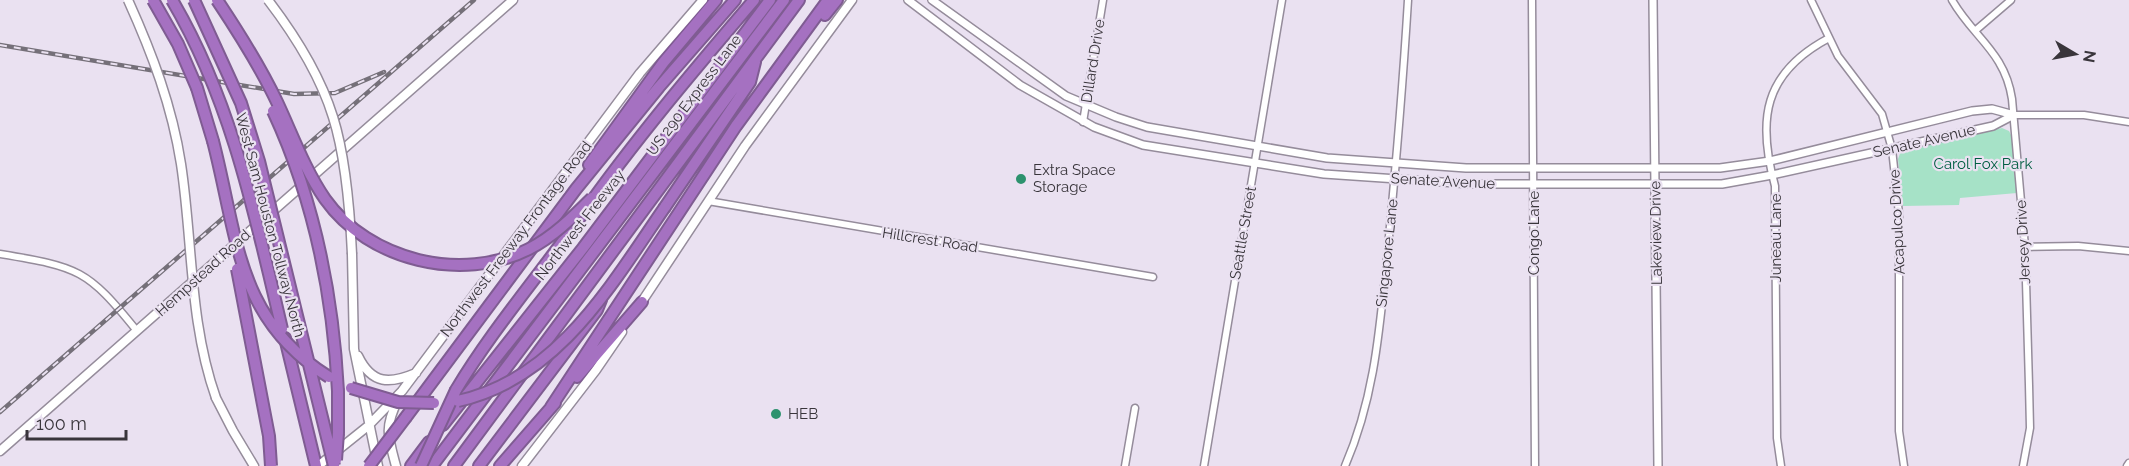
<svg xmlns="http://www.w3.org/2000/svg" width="2129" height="466" font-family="Raleway,sans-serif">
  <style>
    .green { fill: #a6e2c7 }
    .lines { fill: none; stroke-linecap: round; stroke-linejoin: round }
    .minor-casing { stroke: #958c9b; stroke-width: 9 }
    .tertiary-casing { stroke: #958c9b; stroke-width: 10 }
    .secondary-casing { stroke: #958c9b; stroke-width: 11 }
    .motorway-casing { stroke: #7f5c92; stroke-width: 14 }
    .minor { stroke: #fff; stroke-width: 6 }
    .tertiary { stroke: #fff; stroke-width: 7 }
    .secondary { stroke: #fff; stroke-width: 8 }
    .motorway { stroke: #a571c1; stroke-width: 10 }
    .rail-casing { stroke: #757079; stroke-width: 4.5 }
    .rail { stroke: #eae1f1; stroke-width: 2; stroke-dasharray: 7; stroke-linecap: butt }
    .secondary-bridge-casing { stroke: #958c9b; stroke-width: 11; stroke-linecap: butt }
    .motorway-bridge-casing { stroke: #7f5c92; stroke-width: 14; stroke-linecap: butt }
    .secondary-bridge { stroke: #fff; stroke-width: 8 }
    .motorway-bridge { stroke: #a571c1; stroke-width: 10 }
    .poi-dot { fill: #2d926e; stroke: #eae1f1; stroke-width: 2 }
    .labels { text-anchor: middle; stroke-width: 4.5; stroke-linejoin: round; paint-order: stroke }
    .street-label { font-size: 15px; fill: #39353b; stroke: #eae1f1 }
    .park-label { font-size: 15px; fill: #005e42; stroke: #eae1f1 }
    .poi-label { font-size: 15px; fill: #39353b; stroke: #eae1f1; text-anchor: start }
  </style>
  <rect width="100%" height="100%" fill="#eae1f1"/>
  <path class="green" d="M2002,128L2009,131L2012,137L2017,193L1960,198L1959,205L1903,206L1898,159L1901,151Z"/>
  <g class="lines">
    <defs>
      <path id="minor" d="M1532,0L1535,466
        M1811,0L1838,56L1882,114L1892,149L1899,214V431L1904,466
        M1952,0C1973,37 2005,52 2012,99L2025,247L2029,385L2030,428L2023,466
        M1976,30L2011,0
        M2014,115H2084L2129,122
        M1083,122L1103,0
        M708,201L1153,277
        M2025,247L2078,246L2129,251
        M0,254C79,267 87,269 137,331
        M1125,466L1135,408
        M1204,466L1282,0
        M1345,466C1376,395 1380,322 1388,247C1396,165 1403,82 1408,0
        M1781,466L1777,438L1775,186C1757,120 1763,73 1829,38
        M2127,466L2129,463"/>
      <path id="tertiary" d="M908,0L1020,85L1094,127L1143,145L1324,174L1471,184H1722L1772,175L1993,126L2014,115
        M932,0L1066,96L1116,117L1147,127L1327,158L1466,168H1720L1770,161L1972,111L1992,109L2014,115
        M1653,0L1658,466"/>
      <path id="secondary" d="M352,254L354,349L378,466
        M639,306L745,146L852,0
        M358,356C372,385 390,384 416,373
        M216,398L233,431L254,466
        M0,451L513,0
        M318,466L368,426L402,391L640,73L703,0
        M396,466C388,437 384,427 398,400
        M522,466L596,370L622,332"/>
      <path id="motorway" d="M825,15L837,0
        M197,88L213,141
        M589,165L663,63L716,0
        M665,207L750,82L755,62
        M285,338L316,466
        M577,377L642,302
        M456,390C494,327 539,276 581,216C634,141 694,70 754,0
        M551,407L736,126L828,0
        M406,417L576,189L659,87L735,0
        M443,425L583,248L770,0
        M338,433V391
        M411,466L429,442
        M432,466L784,0
        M454,466L799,0
        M479,466L597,310L601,300
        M500,466L555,403"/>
    </defs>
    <use href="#minor" class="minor-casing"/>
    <use href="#tertiary" class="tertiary-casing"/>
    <use href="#secondary" class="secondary-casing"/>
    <use href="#motorway" class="motorway-casing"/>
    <use href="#minor" class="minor"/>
    <use href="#tertiary" class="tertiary"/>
    <use href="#secondary" class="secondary"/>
    <use href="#motorway" class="motorway"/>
    <defs>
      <path id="rail" d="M0,45L294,94L335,93L384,72
        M0,412L474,0"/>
    </defs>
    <use href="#rail" class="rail-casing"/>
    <use href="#rail" class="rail"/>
    <defs>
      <path id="secondary-bridge" d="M128,0C152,53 172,106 181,164C193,243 189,322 216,398
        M268,0C294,34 320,75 333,117C346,158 350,211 352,254"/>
      <path id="motorway-bridge" d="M153,0L178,44L197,88
        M172,0C232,102 255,215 282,329
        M194,0L241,103L259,161L334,466
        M217,0C239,33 260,66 277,102C292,134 305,170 325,199C369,261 462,283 529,249C553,237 573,217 592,198
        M273,111C314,199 333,294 338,391
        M213,141C238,237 236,319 329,377
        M237,269L269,436L271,466
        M351,388L398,402L434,403
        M458,401C558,379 611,285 665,207
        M336,460L338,433
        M369,466L406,417
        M421,466L456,390"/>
    </defs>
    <use href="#secondary-bridge" class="secondary-bridge-casing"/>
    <use href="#motorway-bridge" class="motorway-bridge-casing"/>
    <use href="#secondary-bridge" class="secondary-bridge"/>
    <use href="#motorway-bridge" class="motorway-bridge"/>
  </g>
  <g class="poi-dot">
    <circle cx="1021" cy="179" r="6"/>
    <circle cx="776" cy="414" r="6"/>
  </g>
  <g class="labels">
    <g class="street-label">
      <text transform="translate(1093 61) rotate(-81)" y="5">Dillard Drive</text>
      <text transform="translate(694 95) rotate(-53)" y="5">US 290 Express Lane</text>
      <text transform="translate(1924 141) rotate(-13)" y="5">Senate Avenue</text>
      <text transform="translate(1443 181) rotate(3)" y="5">Senate Avenue</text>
      <text transform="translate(1897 222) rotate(-93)" y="5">Acapulco Drive</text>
      <text transform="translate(270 225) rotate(75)" y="5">West Sam Houston Tollway North</text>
      <text transform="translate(580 225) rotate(-52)" y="5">Northwest Freeway</text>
      <text transform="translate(1243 233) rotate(-80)" y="5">Seattle Street</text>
      <text transform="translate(1534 233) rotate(-90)" y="5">Congo Lane</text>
      <text transform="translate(1656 233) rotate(-91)" y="5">Lakeview Drive</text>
      <text transform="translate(1776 238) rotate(-90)" y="5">Juneau Lane</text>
      <text transform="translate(516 239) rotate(-53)" y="5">Northwest Freeway Frontage Road</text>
      <text transform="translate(930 240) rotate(9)" y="5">Hillcrest Road</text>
      <text transform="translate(2023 242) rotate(-93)" y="5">Jersey Drive</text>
      <text transform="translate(1387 253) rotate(-84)" y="5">Singapore Lane</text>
      <text transform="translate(203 273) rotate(-42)" y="5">Hempstead Road</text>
    </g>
    <g class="park-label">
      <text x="1983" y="169">Carol Fox Park</text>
    </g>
    <g class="poi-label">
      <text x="1033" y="175">Extra Space<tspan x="1033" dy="17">Storage</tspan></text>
      <text x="788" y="419">HEB</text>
    </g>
  </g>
  <g transform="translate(2075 54) rotate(100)" stroke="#eae1f1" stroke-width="4.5" paint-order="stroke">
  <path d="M0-4.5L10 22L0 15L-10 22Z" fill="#39353b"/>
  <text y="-9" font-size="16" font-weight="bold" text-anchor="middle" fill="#39353b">N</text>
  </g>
  <path d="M27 430v9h99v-9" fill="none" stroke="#39353b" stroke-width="3"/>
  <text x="36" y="430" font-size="18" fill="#39353b" stroke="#eae1f1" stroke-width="4.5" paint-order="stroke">100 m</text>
</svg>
